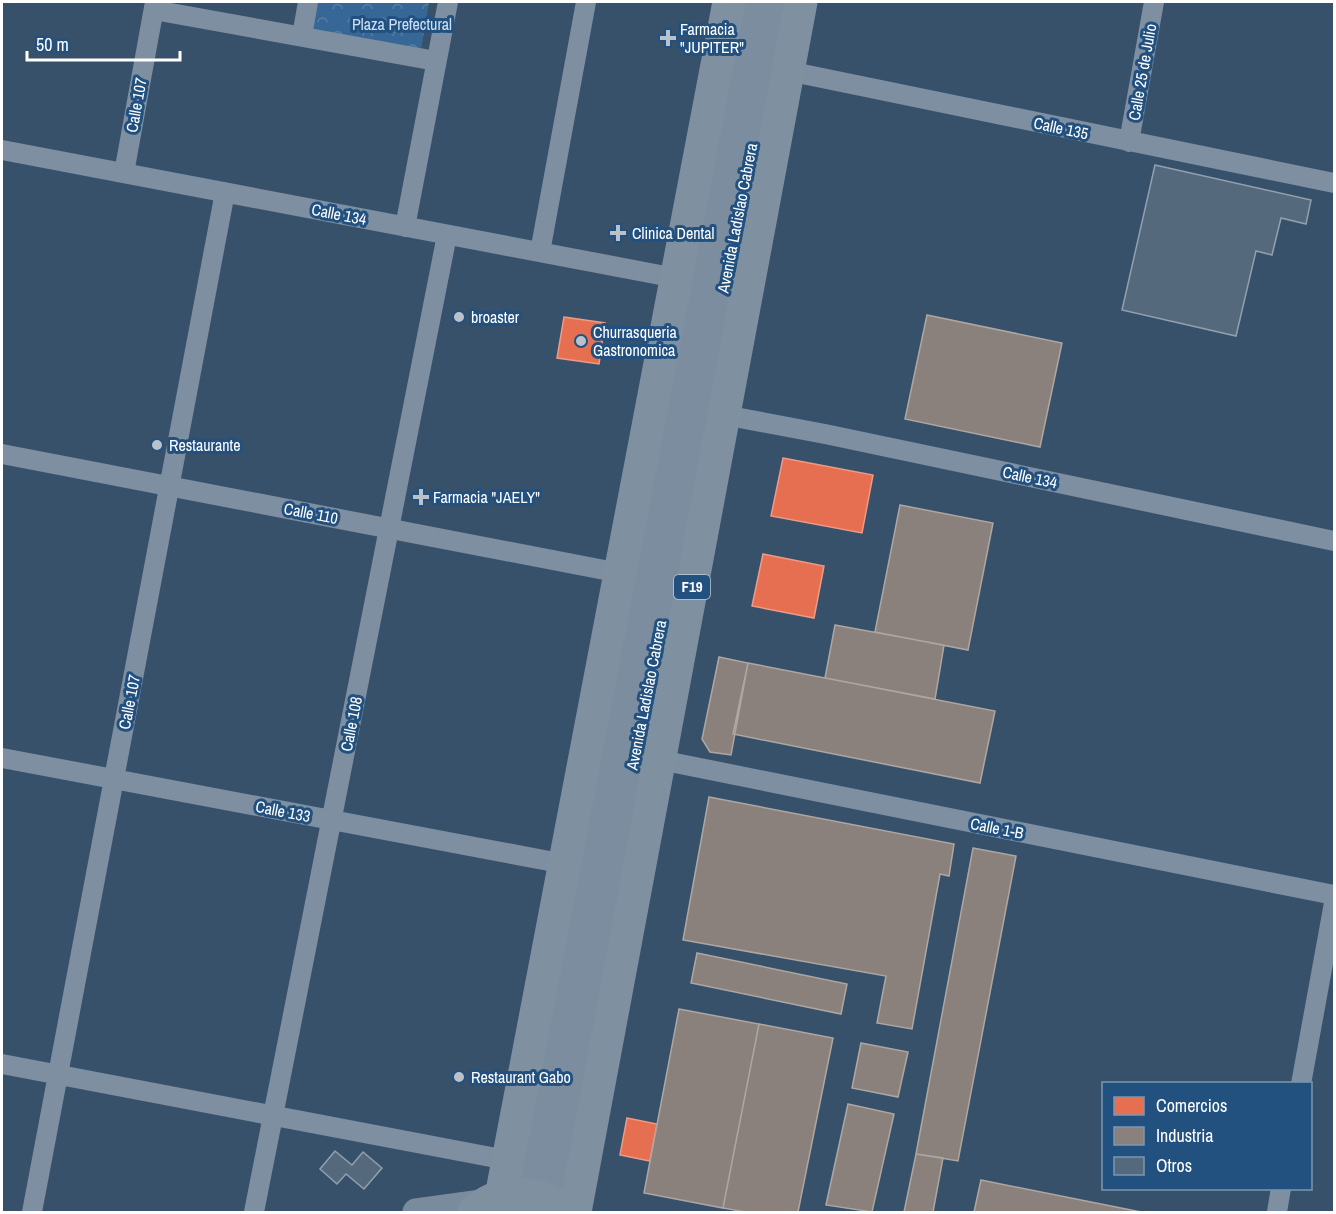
<svg xmlns="http://www.w3.org/2000/svg" width="1336" height="1214" font-family="'Archivo Narrow',sans-serif">
  <style>
    .forest { fill: url(#forest-crowns) }
    .shops { fill: #e76f51; stroke: #ee9a85; stroke-width: 1.5 }
    .industry { fill: #8a817c; stroke: #ada7a3; stroke-width: 1.5 }
    .building { fill: #55697d; stroke: #91a0af; stroke-width: 1.5 }
    .lines { fill: none; stroke-linecap: round; stroke-linejoin: round }
    .street { stroke: #7d8fa1; stroke-width: 20 }
    .secondary { stroke: #798b9d; stroke-width: 27 }
    .primary { stroke: #7c8d9f; stroke-width: 32 }
    .highway { stroke: #7f90a1; stroke-width: 33 }
    .poi-dot { fill: #b9c2cb; stroke: #225180; stroke-width: 2 }
    .labels { text-anchor: middle; stroke-width: 6; stroke-linejoin: round; paint-order: stroke }
    .shield { fill: #225180; stroke: #bdcbd9; stroke-width: 1.5 }
    .shield-label { font-size: 15px; font-weight: bold; fill: #fff }
    .park-label { font-size: 16px; fill: #cce1f5; stroke: #225180 }
    .poi-label { font-size: 16px; fill: #fff; stroke: #225180; text-anchor: start }
    .street-label { font-size: 16px; fill: #fff; stroke: #225180 }
  </style>
  <defs>
    <pattern id="forest-crowns" width="20" height="18" patternUnits="userSpaceOnUse" patternTransform="scale(1.5)"><rect width="20" height="18" fill="#376796"/><path d="M2 6a3 3 0 1 1 6 0M12 15a3 3 0 1 1 6 0" fill="none" stroke="#557ea6"/></pattern>
  </defs>
  <rect width="100%" height="100%" fill="#38516a"/>
  <path class="forest" d="M316,2H429L421,49L311,31Z"/>
  <path class="shops" d="M564,317L605,323L599,364L557,358Z
    M783,458L873,475L862,533L771,516Z
    M763,554L824,566L814,618L752,606Z
    M627,1118L657,1124L650,1161L620,1155Z"/>
  <path class="industry" d="M927,315L1062,343L1040,447L905,419Z
    M900,505L993,523L968,650L875,632Z
    M835,625L944,645L935,699L825,678Z
    M719,657L748,663L731,755L710,752L702,739Z
    M748,663L995,711L980,783L733,734Z
    M709,797L954,844L949,876L940,874L912,1029L877,1023L886,976L683,940Z
    M973,848L1016,856L958,1161L916,1154Z
    M697,953L847,984L841,1014L691,983Z
    M679,1009L759,1024L723,1208L644,1193Z
    M759,1024L833,1038L798,1212H745L723,1208Z
    M861,1043L908,1052L898,1097L852,1088Z
    M848,1104L894,1114L872,1212L826,1205Z
    M916,1154L943,1158L933,1212H904Z
    M981,1180L1141,1212H974Z"/>
  <path class="building" d="M1155,165L1311,200L1306,224L1281,218L1272,255L1256,251L1236,336L1122,310Z
    M335,1151L352,1165L363,1152L382,1168L364,1189L346,1174L337,1184L320,1169Z"/>
  <g class="lines">
    <path class="street" d="M154,10L436,61
      M302,36L308,2
      M788,71L1334,183
      M1129,142L1154,2
      M2,150L676,278
      M124,173L155,2
      M405,227L448,2
      M540,252L586,2
      M724,415L825,434L1334,541
      M2,454L620,573
      M2,758L565,864
      M660,760L1334,895
      M2,1064L517,1162
      M1301,1084L1334,903
      M32,1212L225,192
      M254,1212L447,235
      M1277,1212L1281,1188"/>
    <path class="secondary" d="M416,1212L489,1202"/>
    <path class="primary" d="M526,1212L751,2
      M550,1212L778,2"/>
    <path class="highway" d="M501,1197L729,2
      M474,1212C500,1188 540,1189 565,1212
      M575,1212L801,2"/>
  </g>
  <g class="poi-dot">
    <path d="M665 29h6v6h6v6h-6v6h-6v-6h-6v-6h6z"/>
    <path d="M615 224h6v6h6v6h-6v6h-6v-6h-6v-6h6z"/>
    <circle cx="459" cy="317" r="6"/>
    <circle cx="581" cy="341" r="6"/>
    <circle cx="157" cy="445" r="6"/>
    <path d="M418 488h6v6h6v6h-6v6h-6v-6h-6v-6h6z"/>
    <circle cx="459" cy="1077" r="6"/>
  </g>
  <g class="labels">
    <rect class="shield" x="674" y="575" width="36" height="24" rx="4.5"/>
    <g class="shield-label">
      <text x="692" y="592">F19</text>
    </g>
    <g class="park-label">
      <text x="402" y="30">Plaza Prefectural</text>
    </g>
    <g class="poi-label">
      <text x="680" y="35">Farmacia<tspan x="680" dy="18">"JUPITER"</tspan></text>
      <text x="632" y="239">Clinica Dental</text>
      <text x="471" y="323">broaster</text>
      <text x="593" y="338">Churrasqueria<tspan x="593" dy="18">Gastronomica</tspan></text>
      <text x="169" y="451">Restaurante</text>
      <text x="433" y="503">Farmacia "JAELY"</text>
      <text x="471" y="1083">Restaurant Gabo</text>
    </g>
    <g class="street-label">
      <text transform="translate(1142 72) rotate(-80)" y="6">Calle 25 de Julio</text>
      <text transform="translate(136 105) rotate(-80)" y="6">Calle 107</text>
      <text transform="translate(1061 128) rotate(12)" y="6">Calle 135</text>
      <text transform="translate(339 214) rotate(11)" y="6">Calle 134</text>
      <text transform="translate(737 218) rotate(-79)" y="6">Avenida Ladislao Cabrera</text>
      <text transform="translate(1030 477) rotate(12)" y="6">Calle 134</text>
      <text transform="translate(311 513) rotate(11)" y="6">Calle 110</text>
      <text transform="translate(646 695) rotate(-79)" y="6">Avenida Ladislao Cabrera</text>
      <text transform="translate(129 702) rotate(-79)" y="6">Calle 107</text>
      <text transform="translate(351 724) rotate(-79)" y="6">Calle 108</text>
      <text transform="translate(283 811) rotate(11)" y="6">Calle 133</text>
      <text transform="translate(997 828) rotate(11)" y="6">Calle 1-B</text>
    </g>
  </g>
  <rect width="1336" height="1214" fill="none" stroke="#ffffff" stroke-width="6"/>
  <rect x="1102" y="1082" width="210" height="108" fill="#225180" stroke="#7a97b3" stroke-width="1.5"/>
  <rect x="1114" y="1097" width="30" height="18" fill="#e76f51" stroke="#7a97b3" stroke-width="1.5"/>
  <text x="1156" y="1112" font-size="18" fill="#ffffff">Comercios</text>
  <rect x="1114" y="1127" width="30" height="18" fill="#8a817c" stroke="#7a97b3" stroke-width="1.5"/>
  <text x="1156" y="1142" font-size="18" fill="#ffffff">Industria</text>
  <rect x="1114" y="1157" width="30" height="18" fill="#55697d" stroke="#7a97b3" stroke-width="1.5"/>
  <text x="1156" y="1172" font-size="18" fill="#ffffff">Otros</text>
  <path d="M27 51v9h153v-9" fill="none" stroke="#ffffff" stroke-width="3"/>
  <text x="36" y="51" font-size="18" fill="#ffffff" stroke="#225180" stroke-width="4.5" paint-order="stroke">50 m</text>
</svg>
